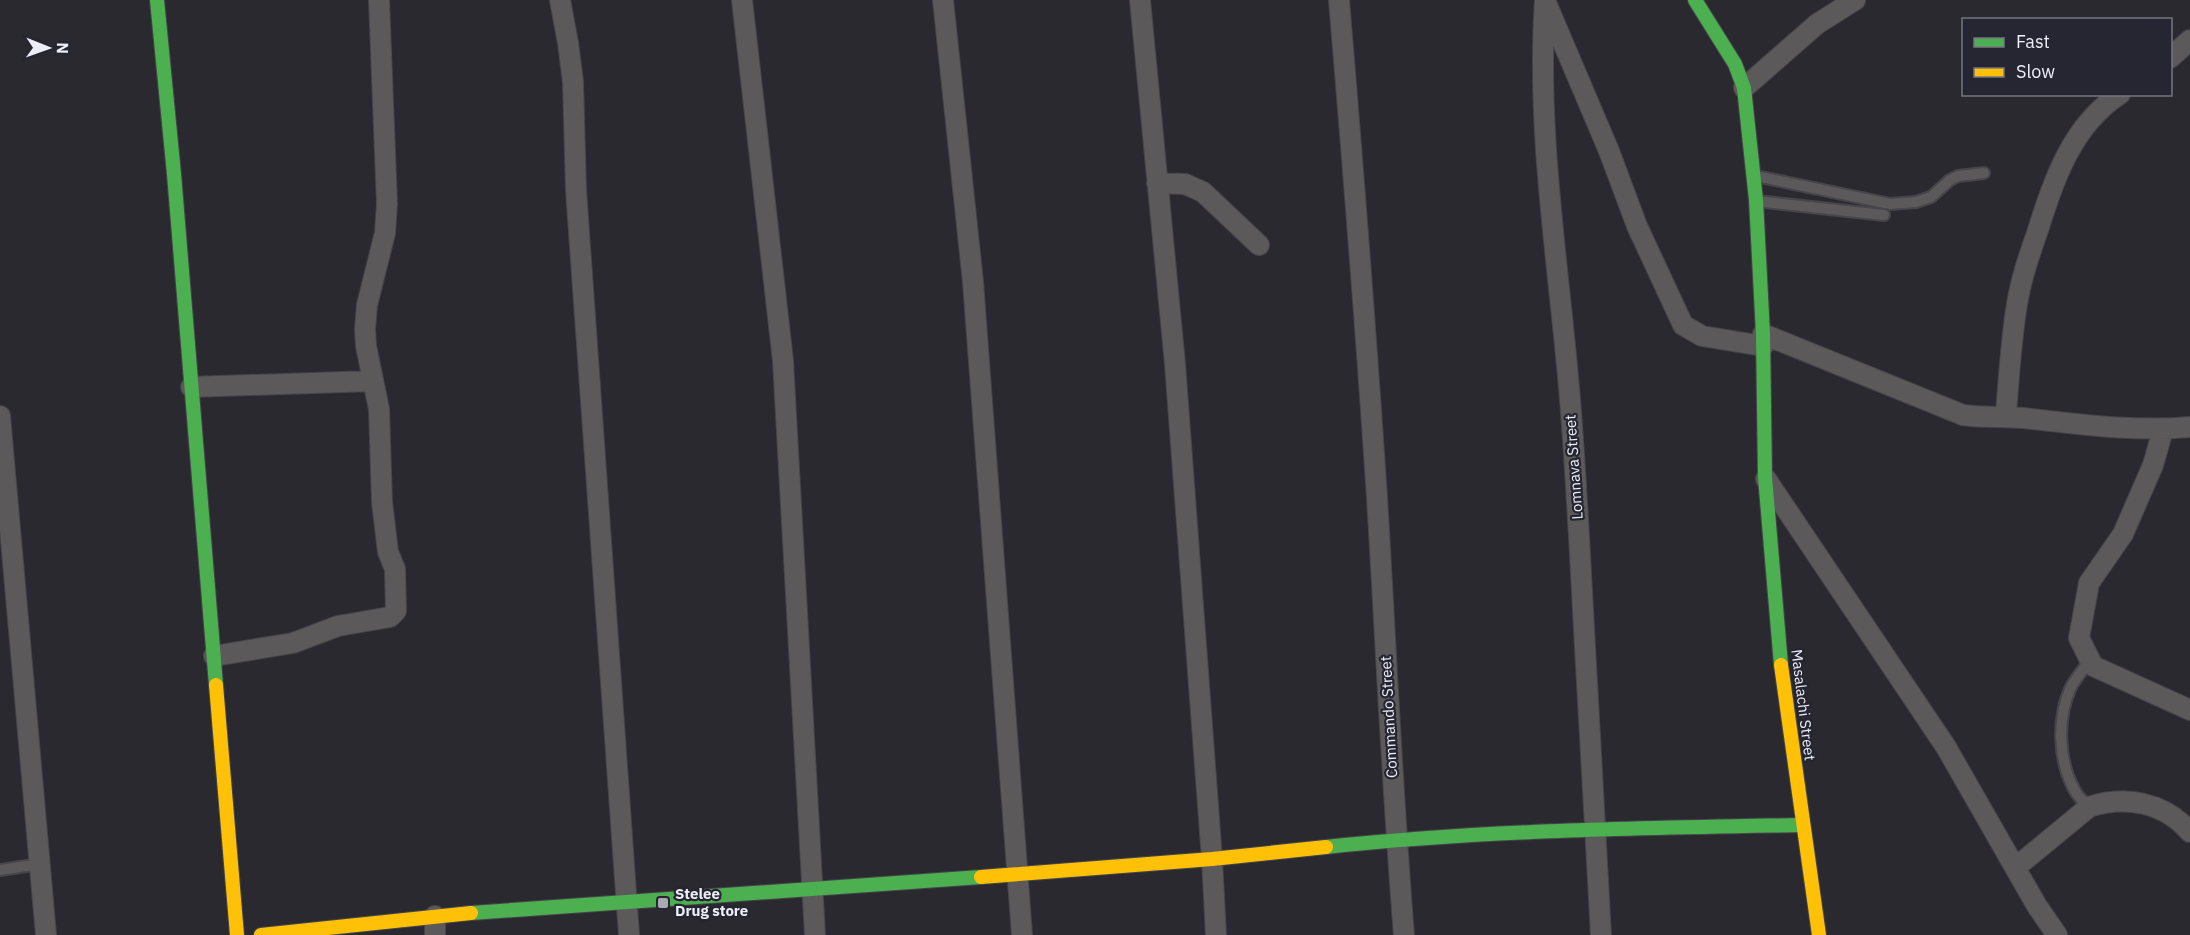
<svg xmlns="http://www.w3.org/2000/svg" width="2190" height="935" font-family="'IBM Plex Sans',sans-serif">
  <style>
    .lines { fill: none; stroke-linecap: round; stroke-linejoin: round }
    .lane-casing { stroke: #45454a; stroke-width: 14 }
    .street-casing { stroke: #45454a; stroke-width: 22 }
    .fast-casing { stroke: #45454a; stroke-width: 16 }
    .slow-casing { stroke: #45454a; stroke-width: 16 }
    .lane { stroke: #5c595a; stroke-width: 10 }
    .street { stroke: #5c595a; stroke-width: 20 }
    .fast { stroke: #4caf50; stroke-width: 14 }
    .slow { stroke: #ffc107; stroke-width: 14 }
    .poi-dot { fill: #a9a9b1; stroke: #262632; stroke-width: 2 }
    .labels { text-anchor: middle; stroke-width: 4.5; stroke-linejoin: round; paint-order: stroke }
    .street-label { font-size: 15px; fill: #eeeef7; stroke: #262632 }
    .poi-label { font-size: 15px; font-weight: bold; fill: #eeeef7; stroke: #262632; text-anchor: start }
  </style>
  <rect width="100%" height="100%" fill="#29292f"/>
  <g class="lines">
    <defs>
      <path id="lane" d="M1756,176L1890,204L1916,202L1931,197L1950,180L1958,176L1984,173
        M1756,201L1884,215
        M2089,807C2084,802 2077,796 2074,789C2058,760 2057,717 2071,687C2076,678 2084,669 2090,659
        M0,870L40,864"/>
      <path id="street" d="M560,0L568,43L573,82L576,190L629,935
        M742,0L783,361L815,935
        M943,0L973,282L1022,935
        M1140,0L1175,364L1212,859L1216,935
        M1339,0C1353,166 1366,332 1377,498C1386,644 1392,789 1404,935
        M1545,0C1536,134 1559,266 1570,399C1578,499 1582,600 1588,700C1592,778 1597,857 1601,935
        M1547,5L1609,151L1637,226L1683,325L1702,336L1763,346
        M2170,58L2190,40
        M1744,88L1817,24L1855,0
        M1157,183L1185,184L1203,192L1259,245
        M1763,334L1963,415C1983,418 2003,416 2023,418C2079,424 2134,432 2190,427
        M191,387L373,381
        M0,416L46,935
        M2003,416L2006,413C2009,377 2011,340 2017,304C2021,279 2029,256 2037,233C2054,180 2071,126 2120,94
        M2163,430L2153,465L2123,534L2089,583L2079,638L2093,666L2190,710
        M1766,479L1946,747L2037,906L2057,935
        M214,656L293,643L338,626L390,617L396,611L395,569L388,552L382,502L379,409L366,346L365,329L367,305L385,233L387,204L379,0
        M2015,868L2089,807C2125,795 2164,802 2190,832
        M435,916V935"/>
      <path id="fast" d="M157,0L174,174L216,685
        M1695,0L1735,64L1744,88L1756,200L1763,334L1765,477L1781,665
        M1326,847C1484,830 1643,828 1802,825
        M471,913L981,877"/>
      <path id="slow" d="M1781,665L1819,935
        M216,685L237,935
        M981,877L1212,859L1326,847
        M261,935L471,913"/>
    </defs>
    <use href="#lane" class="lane-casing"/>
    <use href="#street" class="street-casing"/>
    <use href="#fast" class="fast-casing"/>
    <use href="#slow" class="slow-casing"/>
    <use href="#lane" class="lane"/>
    <use href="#street" class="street"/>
    <use href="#fast" class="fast"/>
    <use href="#slow" class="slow"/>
  </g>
  <rect class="poi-dot" x="657" y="897" width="12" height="12" rx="3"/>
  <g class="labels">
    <g class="street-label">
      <text transform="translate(1574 467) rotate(-94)" y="5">Lomnava Street</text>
      <text transform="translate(1803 705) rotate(83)" y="5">Masalachi Street</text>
      <text transform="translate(1389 717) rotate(-93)" y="5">Commando Street</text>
    </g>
    <g class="poi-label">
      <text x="675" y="899">Stelee<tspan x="675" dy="17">Drug store</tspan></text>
    </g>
  </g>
  <rect x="1962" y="18" width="210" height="78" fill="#262632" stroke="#767681" stroke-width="1.5"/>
  <rect x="1974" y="38" width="30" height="9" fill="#4caf50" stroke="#767681" stroke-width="1.5"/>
  <text x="2016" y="48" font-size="18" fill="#eeeef7">Fast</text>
  <rect x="1974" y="68" width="30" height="9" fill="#ffc107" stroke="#767681" stroke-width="1.5"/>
  <text x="2016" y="78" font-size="18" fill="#eeeef7">Slow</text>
  <g transform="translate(48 48) rotate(91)" stroke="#262632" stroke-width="4.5" paint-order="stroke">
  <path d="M0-4.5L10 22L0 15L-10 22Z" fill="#eeeef7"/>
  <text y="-9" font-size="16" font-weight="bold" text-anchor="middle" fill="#eeeef7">N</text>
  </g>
</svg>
